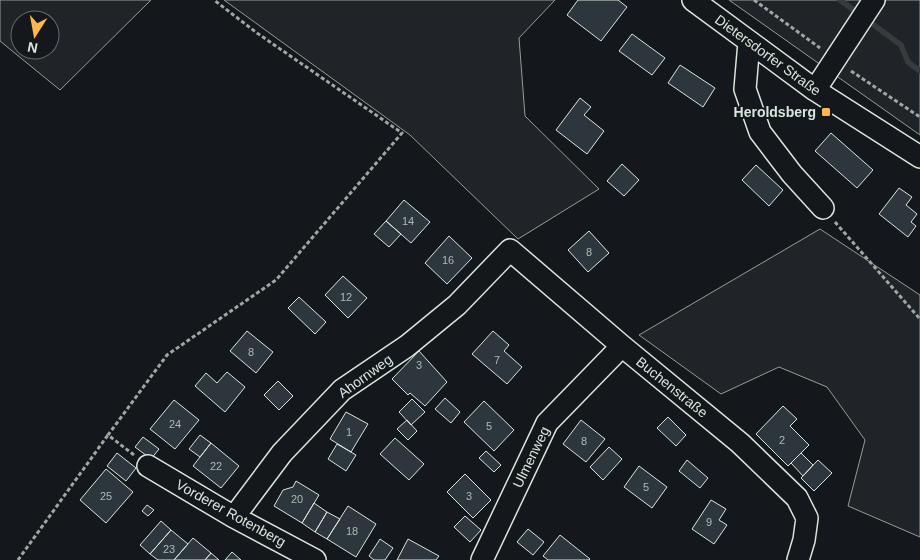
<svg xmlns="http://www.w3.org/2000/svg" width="920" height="560" font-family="Helvetica,sans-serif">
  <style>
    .green { fill: #202428; stroke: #939e99; fill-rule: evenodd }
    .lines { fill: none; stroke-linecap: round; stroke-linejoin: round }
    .stream { stroke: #363b3e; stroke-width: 5.5 }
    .building { fill: #2c363c; stroke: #d8e6dc }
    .minor-casing { stroke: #d8e6dc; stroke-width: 24 }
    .path { stroke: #9da8a2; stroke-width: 3; stroke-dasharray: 4 2.5; stroke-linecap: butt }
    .minor { stroke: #14181c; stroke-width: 21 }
    .poi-dot { fill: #ffb74d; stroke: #14181c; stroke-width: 2 }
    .labels { text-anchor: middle; stroke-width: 4; stroke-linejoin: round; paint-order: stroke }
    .number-label { font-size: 11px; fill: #adbab4 }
    .street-label { font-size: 14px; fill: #d8e6dc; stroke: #14181c }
    .poi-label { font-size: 14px; font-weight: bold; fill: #d8e6dc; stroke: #14181c; text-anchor: end }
  </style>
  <rect width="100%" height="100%" fill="#14181c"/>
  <path class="green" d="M0,0H151L60,90L0,41ZM20,20H50V50H20Z
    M224,0H555L519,38L525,116L599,189L518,239L410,135Z
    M729,0H920V135Z
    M820,229L920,295V537L848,506L865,440L827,387L779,367L721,394L639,335Z"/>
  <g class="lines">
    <path class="stream" d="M840,0L901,45L908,62L920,71"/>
  </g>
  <path class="building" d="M578,0H618L627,7L601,41L567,15Z
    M632,34L665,58L652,75L619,51Z
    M680,65L715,88L703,107L668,83Z
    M580,98L591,107L584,115L604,131L587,154L556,130Z
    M831,133L873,170L857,188L815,151Z
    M622,164L639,180L624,196L607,181Z
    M756,165L783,190L769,206L742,180Z
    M899,188L912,197L906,205L917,214L911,222L916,226L908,237L879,214Z
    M404,200L430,222L411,243L386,221Z
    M386,221L401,234L389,247L374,234Z
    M589,231L609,253L588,272L568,250Z
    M449,236L472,258L447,284L425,263Z
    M343,276L367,298L348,318L325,295Z
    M299,297L326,322L315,334L288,308Z
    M247,331L273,352L256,373L230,351Z
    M493,331L509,345L504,351L522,367L507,384L472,354Z
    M419,351L447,382L425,406L410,393L408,395L392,379Z
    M227,372L245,387L225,412L195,386L206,373L217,383Z
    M278,381L293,396L279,410L264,395Z
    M445,398L460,412L451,423L435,409Z
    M412,399L425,412L411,425L399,412Z
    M174,400L199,420L175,449L150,429Z
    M484,401L514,430L494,451L464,422Z
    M783,406L797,419L790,426L809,445L788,466L756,434Z
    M346,412L368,424L351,452L330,439Z
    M668,417L686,435L676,446L657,428Z
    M407,420L417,431L408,440L397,429Z
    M581,420L605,439L586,462L563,444Z
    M200,435L211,443L200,457L189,449Z
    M143,437L159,449L151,459L135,447Z
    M395,438L424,464L409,480L380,454Z
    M211,443L239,466L221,488L193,466Z
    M337,444L356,455L346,471L328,459Z
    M609,447L622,459L603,480L590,467Z
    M486,451L501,465L494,472L479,458Z
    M117,453L136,468L126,481L107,466Z
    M801,453L813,465L803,476L791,463Z
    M687,460L708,478L700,488L679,471Z
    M818,460L832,473L814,491L801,478Z
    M639,466L667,487L652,508L624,487Z
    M106,469L133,492L106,523L80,500Z
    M465,474L491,500L473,518L447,492Z
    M296,481L319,495L302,523L274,506L283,490L293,487Z
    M711,500L726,509L719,520L727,525L714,544L692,529Z
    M314,503L327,512L315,532L302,523Z
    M147,505L154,510L148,516L142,511Z
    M348,506L376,524L356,557L327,539Z
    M327,512L340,519L327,539L315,532Z
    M465,516L481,530L470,542L454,527Z
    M161,521L171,530L150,554L140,545Z
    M528,529L544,542L533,555L517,542Z
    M171,530L188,544L174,560H158L150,554Z
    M560,535L590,559L589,560H548L543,556Z
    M193,538L211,553L205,560H174Z
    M380,539L393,548L385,560H374L369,556Z
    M408,539L439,556L436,560H397Z
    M232,552L241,560H225Z
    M211,553L219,560H205Z"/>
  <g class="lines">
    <defs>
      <path id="minor" d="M693,0L815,90L920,157
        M749,42L745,89L760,132L792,174L823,208
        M815,90L874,0
        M148,466L234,517L315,560
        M234,517L282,453L342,390L407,346L457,305L510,250L622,346L740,443L797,498L807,518L804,540L798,560
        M482,560L547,423L622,346"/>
    </defs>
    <use href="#minor" class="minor-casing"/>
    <path class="path" d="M754,0L820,48
      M851,71L920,117
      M835,222L920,319
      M134,455L108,435L167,355L276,280L402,133L257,33L214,0
      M18,560L108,435"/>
    <use href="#minor" class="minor"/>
  </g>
  <rect class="poi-dot" x="821" y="107" width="10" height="10" rx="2.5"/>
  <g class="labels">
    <g class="number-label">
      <text x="408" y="225">14</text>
      <text x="589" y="256">8</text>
      <text x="448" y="264">16</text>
      <text x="346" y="301">12</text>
      <text x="251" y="356">8</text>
      <text x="497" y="364">7</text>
      <text x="419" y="369">3</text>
      <text x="175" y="428">24</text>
      <text x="489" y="430">5</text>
      <text x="349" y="436">1</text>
      <text x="782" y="444">2</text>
      <text x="584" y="445">8</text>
      <text x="216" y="470">22</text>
      <text x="646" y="491">5</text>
      <text x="106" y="500">25</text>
      <text x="469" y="500">3</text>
      <text x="297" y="503">20</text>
      <text x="709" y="526">9</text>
      <text x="352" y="535">18</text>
      <text x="169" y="553">23</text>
    </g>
    <g class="street-label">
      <text transform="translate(768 55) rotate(36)" y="5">Dietersdorfer Straße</text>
      <text transform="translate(365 376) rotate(-36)" y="5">Ahornweg</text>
      <text transform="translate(672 387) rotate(39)" y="5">Buchenstraße</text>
      <text transform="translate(531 457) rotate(-64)" y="5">Ulmenweg</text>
      <text transform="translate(231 513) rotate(29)" y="5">Vorderer Rotenberg</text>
    </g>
    <g class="poi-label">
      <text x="816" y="117">Heroldsberg</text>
    </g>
  </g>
  <g transform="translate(35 35) rotate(191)"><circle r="24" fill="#14181c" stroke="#626a69"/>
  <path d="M0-4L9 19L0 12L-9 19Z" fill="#ffb74d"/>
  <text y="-8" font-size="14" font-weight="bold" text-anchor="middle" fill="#d8e6dc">N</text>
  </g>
</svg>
